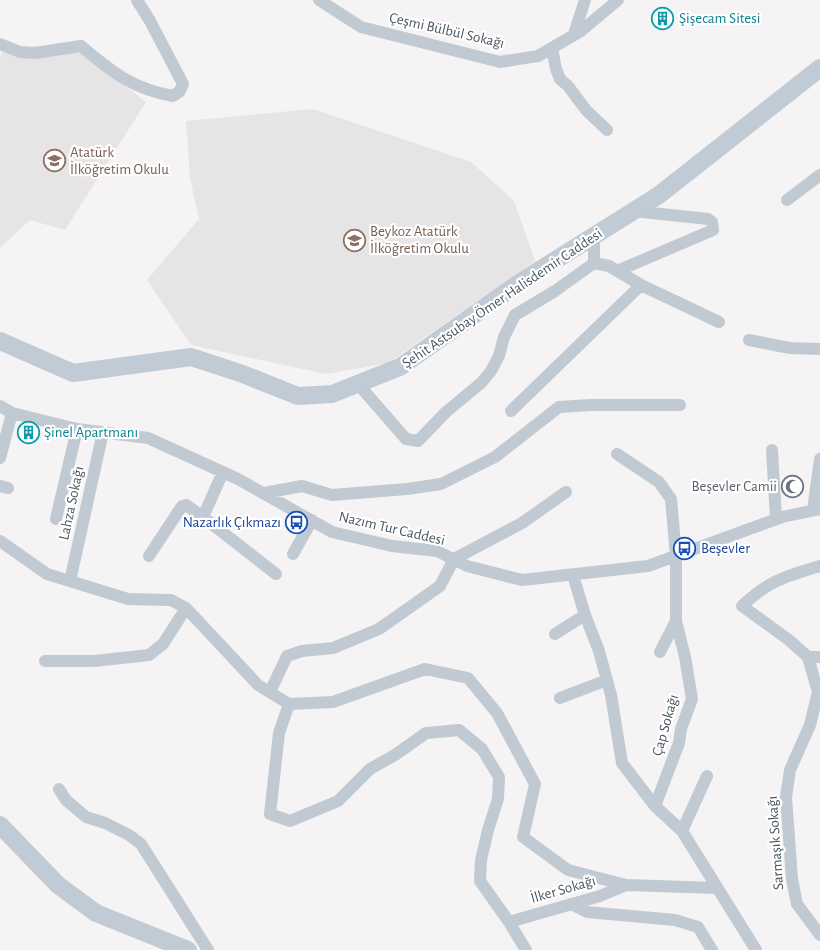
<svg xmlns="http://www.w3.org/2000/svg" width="820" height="950" font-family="'Alegreya Sans',sans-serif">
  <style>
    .education { fill: #e6e4e5 }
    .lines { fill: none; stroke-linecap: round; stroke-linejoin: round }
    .street { stroke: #c1cad2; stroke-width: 12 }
    .secondary { stroke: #c1cbd6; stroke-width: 18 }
    .labels { text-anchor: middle; stroke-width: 4.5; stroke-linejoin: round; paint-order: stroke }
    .culture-label { font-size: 15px; fill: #0d838f; stroke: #fff; text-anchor: start }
    .street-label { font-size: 15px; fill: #4a5661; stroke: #fff }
    .education-label { font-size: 15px; fill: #785e54; stroke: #fff; text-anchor: start }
    .worship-label { font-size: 15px; fill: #5b616d; stroke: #fff; text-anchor: end }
    .transit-label { font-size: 15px; fill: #164399; stroke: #fff; text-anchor: end }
  </style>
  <rect width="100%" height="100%" fill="#f5f3f3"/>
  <path class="education" d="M75,47L146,102L65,230L30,220L0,248V57L3,51Z
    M313,109L471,162L514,201L535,261L388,363L326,374L191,345L147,280L199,219L190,178L186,121Z"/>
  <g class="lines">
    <path class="street" d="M319,0L361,27L500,62L538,56L581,31L618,0
      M574,34L585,0
      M0,44L20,52L35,53L81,46C111,71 132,89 173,96L180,91L183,84L150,21L137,0
      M552,48L556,69L560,79L568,86L586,110L607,130
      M787,200L820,175
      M594,236V263L609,266L641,285L719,322
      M617,271L713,230L712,222L708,219L633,211
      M749,340L790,348L820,349
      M358,384L406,439L418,441L446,412L481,383L491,371L499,356L504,337L515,315L555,291L594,263
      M0,406L12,413L77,429L148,438L238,479L332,532L392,546L437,551L467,566L522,580L648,566L782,517L820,509
      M511,411L641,285
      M772,450L776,519
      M617,454L659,482L671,499L676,556V621L685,657L692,699L681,729L679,743L655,806
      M0,458L12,413
      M223,472L203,517L276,574
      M0,486L8,488
      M264,493L302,486L332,495L407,489L441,484L495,457L559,407L590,405H680
      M813,510L820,459
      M56,519L77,429
      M0,541L47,574L128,599L171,600L186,608L258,685L289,704L333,702L425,669L468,678L497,713L535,784L523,837L568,870L626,885L717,888
      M293,554L312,520
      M149,556L182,506L186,505L203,517
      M820,566C786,576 768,581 742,606L789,640L808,657H820
      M573,575L585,615L599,651L611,695L622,763L655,806L682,831L756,950
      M70,581L103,432
      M555,634L585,615
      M660,652L676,621
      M808,657L818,692L810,725L790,770L786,797L792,879L797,904L820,935
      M45,661H94L149,655L163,644L186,608
      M270,692L287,656L302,651L333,648L379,629L440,586L454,559L522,523L566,492
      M560,698L607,680
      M289,704L279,733L270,814L290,821L338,801L370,769L395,755L426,733L459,730L482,749L499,777L498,799L488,830L481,860L480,881L509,922L526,950
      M59,789L66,800L86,817L105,823L129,835L141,844L208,950
      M682,831L707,776
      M571,904L587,912L675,920L698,927L712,950
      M509,922L600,896L626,885"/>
    <path class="secondary" d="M0,341L73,373L191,357L240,373L298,396L332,394L400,367L519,283L659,195L820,68
      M0,825L58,885L96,913L188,950"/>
  </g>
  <defs>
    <symbol id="building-ring" viewBox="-11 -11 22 22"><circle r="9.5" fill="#fff" stroke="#0f9aa8" stroke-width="1.5"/><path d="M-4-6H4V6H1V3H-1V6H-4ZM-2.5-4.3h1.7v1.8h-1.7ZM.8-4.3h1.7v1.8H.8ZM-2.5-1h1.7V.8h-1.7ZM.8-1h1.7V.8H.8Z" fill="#0f9aa8"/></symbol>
    <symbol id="school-ring" viewBox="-11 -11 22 22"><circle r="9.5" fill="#fff" stroke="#8d6e63" stroke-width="1.5"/><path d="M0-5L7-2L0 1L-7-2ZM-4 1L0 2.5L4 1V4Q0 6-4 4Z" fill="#8d6e63"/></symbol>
    <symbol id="mosque-ring" viewBox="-11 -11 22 22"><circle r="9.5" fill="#fff" stroke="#6b7280" stroke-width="1.5"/><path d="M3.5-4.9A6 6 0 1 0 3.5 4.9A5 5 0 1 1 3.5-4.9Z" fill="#6b7280"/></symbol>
    <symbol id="bus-ring" viewBox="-11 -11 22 22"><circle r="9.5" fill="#fff" stroke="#1a4fb4" stroke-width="1.5"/><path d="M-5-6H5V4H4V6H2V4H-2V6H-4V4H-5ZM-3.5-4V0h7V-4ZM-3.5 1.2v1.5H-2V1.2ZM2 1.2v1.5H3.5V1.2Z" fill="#1a4fb4"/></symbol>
  </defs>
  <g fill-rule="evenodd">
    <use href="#building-ring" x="650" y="6" width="25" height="25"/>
    <use href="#school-ring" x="42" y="148" width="25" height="25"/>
    <use href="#school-ring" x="342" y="228" width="25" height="25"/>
    <use href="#building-ring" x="16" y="420" width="25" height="25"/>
    <use href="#mosque-ring" x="780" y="474" width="25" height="25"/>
    <use href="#bus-ring" x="284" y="510" width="25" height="25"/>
    <use href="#bus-ring" x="672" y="536" width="25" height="25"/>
  </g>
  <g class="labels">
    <g class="culture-label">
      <text x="679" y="23">Şişecam Sitesi</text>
      <text x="44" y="437">Şinel Apartmanı</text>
    </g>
    <g class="street-label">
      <text transform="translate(447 30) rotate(13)" y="5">Çeşmi Bülbül Sokağı</text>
      <text transform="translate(502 298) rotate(-34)" y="5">Şehit Astsubay Ömer Halisdemir Caddesi</text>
      <text transform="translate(71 503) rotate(-78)" y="5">Lahza Sokağı</text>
      <text transform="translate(392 528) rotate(13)" y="5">Nazım Tur Caddesi</text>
      <text transform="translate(665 725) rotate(-74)" y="5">Çap Sokağı</text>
      <text transform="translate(775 843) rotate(-94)" y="5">Sarmaşık Sokağı</text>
      <text transform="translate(563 889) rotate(-16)" y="5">İlker Sokağı</text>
    </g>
    <g class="education-label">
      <text x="70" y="157">Atatürk<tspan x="70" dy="17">İlköğretim Okulu</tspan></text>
      <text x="370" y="236">Beykoz Atatürk<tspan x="370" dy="17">İlköğretim Okulu</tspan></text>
    </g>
    <g class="worship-label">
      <text x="777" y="491">Beşevler Camii</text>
    </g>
    <g class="transit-label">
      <text x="281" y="527">Nazarlık Çıkmazı</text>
      <text x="701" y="553" text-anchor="start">Beşevler</text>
    </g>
  </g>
</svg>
